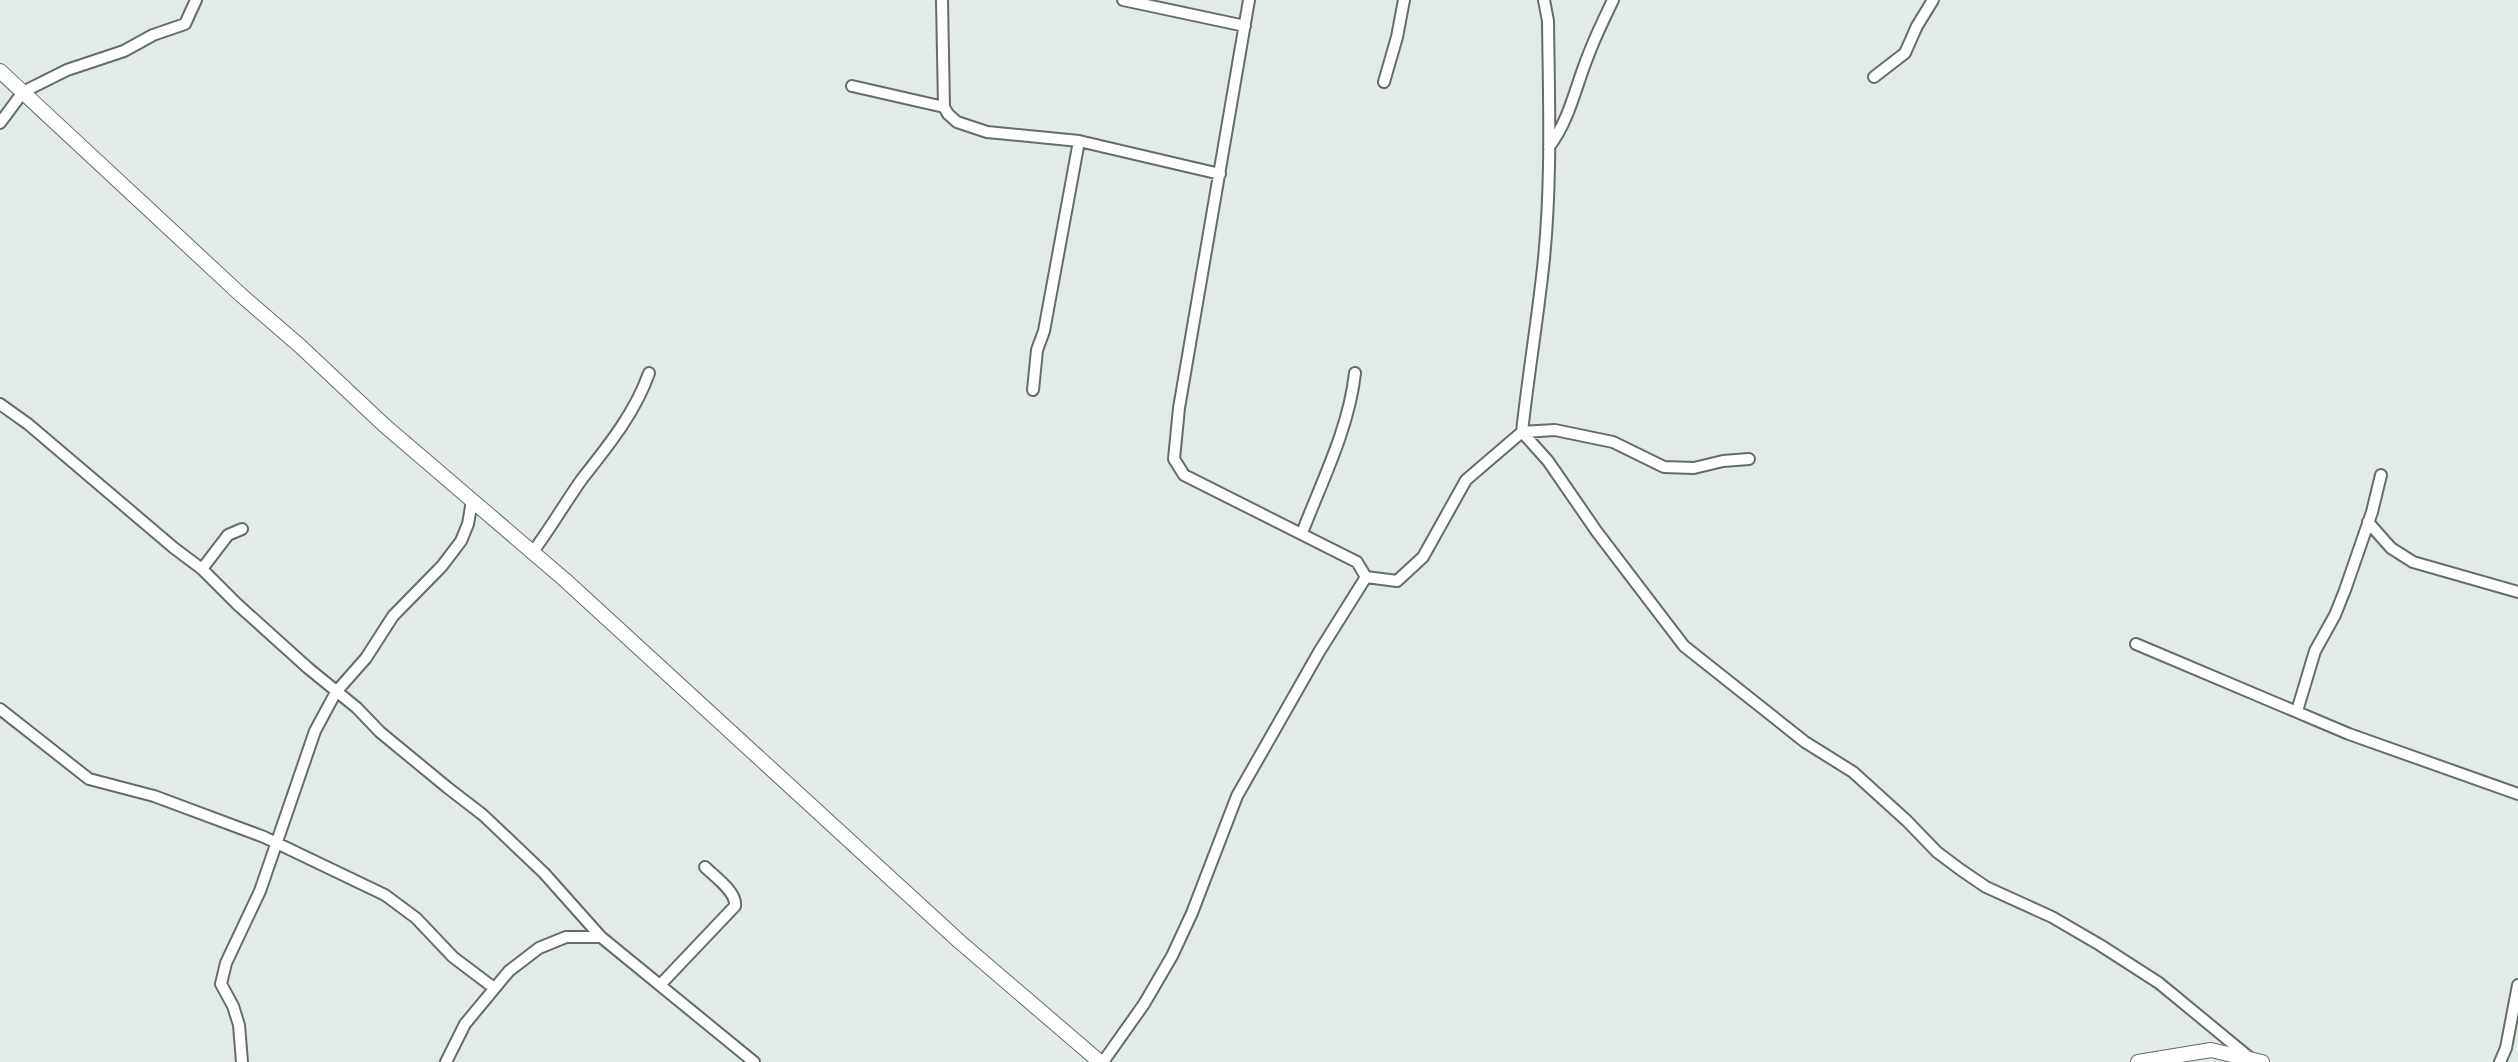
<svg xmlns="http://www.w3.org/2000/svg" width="2518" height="1062" font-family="Karla,sans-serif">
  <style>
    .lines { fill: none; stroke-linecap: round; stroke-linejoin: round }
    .minor-casing { stroke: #656d67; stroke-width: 14 }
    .tertiary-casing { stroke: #656d67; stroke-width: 16 }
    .minor { stroke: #fff; stroke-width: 10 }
    .tertiary { stroke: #fff; stroke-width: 14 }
  </style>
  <rect width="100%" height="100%" fill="#e2ebe5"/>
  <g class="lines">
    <defs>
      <path id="minor" d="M942,0L944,107L948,114L957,122L987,132L1079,141L1220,174
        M1123,0L1245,26
        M1544,0L1548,21C1549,103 1552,186 1543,268C1537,323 1528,377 1522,432L1548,461L1597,532L1684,646L1805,742L1853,772L1907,821L1937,852L1961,870L1986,887L2052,917L2100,945L2159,983L2250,1058
        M1874,77L1905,53L1917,26L1933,0
        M1384,82L1397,37L1404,0
        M852,86L944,107
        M0,123L23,92L67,70L124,51L153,35L185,24L196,0
        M1549,147C1570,119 1575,88 1588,56C1595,37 1604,19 1613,0
        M1033,390L1037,350L1044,331L1079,141
        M0,404L28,424L174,548L202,569L237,604L308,668L357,708L380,732L448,788L483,815L544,873L601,937L754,1062
        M2368,522L2391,548L2413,562L2518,592
        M1302,533C1322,481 1349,428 1355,373
        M532,553C550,529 565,503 582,479C608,446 635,413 649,373
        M202,569L228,535L242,529
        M1366,577L1397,581L1423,557L1466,480L1522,432L1555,430L1613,442L1664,467L1694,468L1723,461L1749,459
        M2136,644L2349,734L2518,794
        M0,709L89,779L154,796L264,837L385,895L416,918L453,957L494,988
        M2297,711L2315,651L2335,615L2345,590L2372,512L2381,475
        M660,985L735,906C737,892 714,876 705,867
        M242,1062L239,1025L233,1006L221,984L226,963L260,891L315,731L336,692L366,658L393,616L442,566L461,541L468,524L472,501
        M446,1062L465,1024L509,971L539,948L566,937H601
        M1103,1062L1144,1004L1172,956L1192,913L1237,796L1319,652L1366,577L1357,562L1184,475L1174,459L1179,408L1249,0
        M2500,1062L2506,1048L2518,985"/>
      <path id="tertiary" d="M0,71L241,295L300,346L384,425L565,580L960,942L1100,1062
        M2138,1062L2211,1050L2262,1062"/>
    </defs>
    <use href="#minor" class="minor-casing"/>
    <use href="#tertiary" class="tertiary-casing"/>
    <use href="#minor" class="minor"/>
    <use href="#tertiary" class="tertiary"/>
  </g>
</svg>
